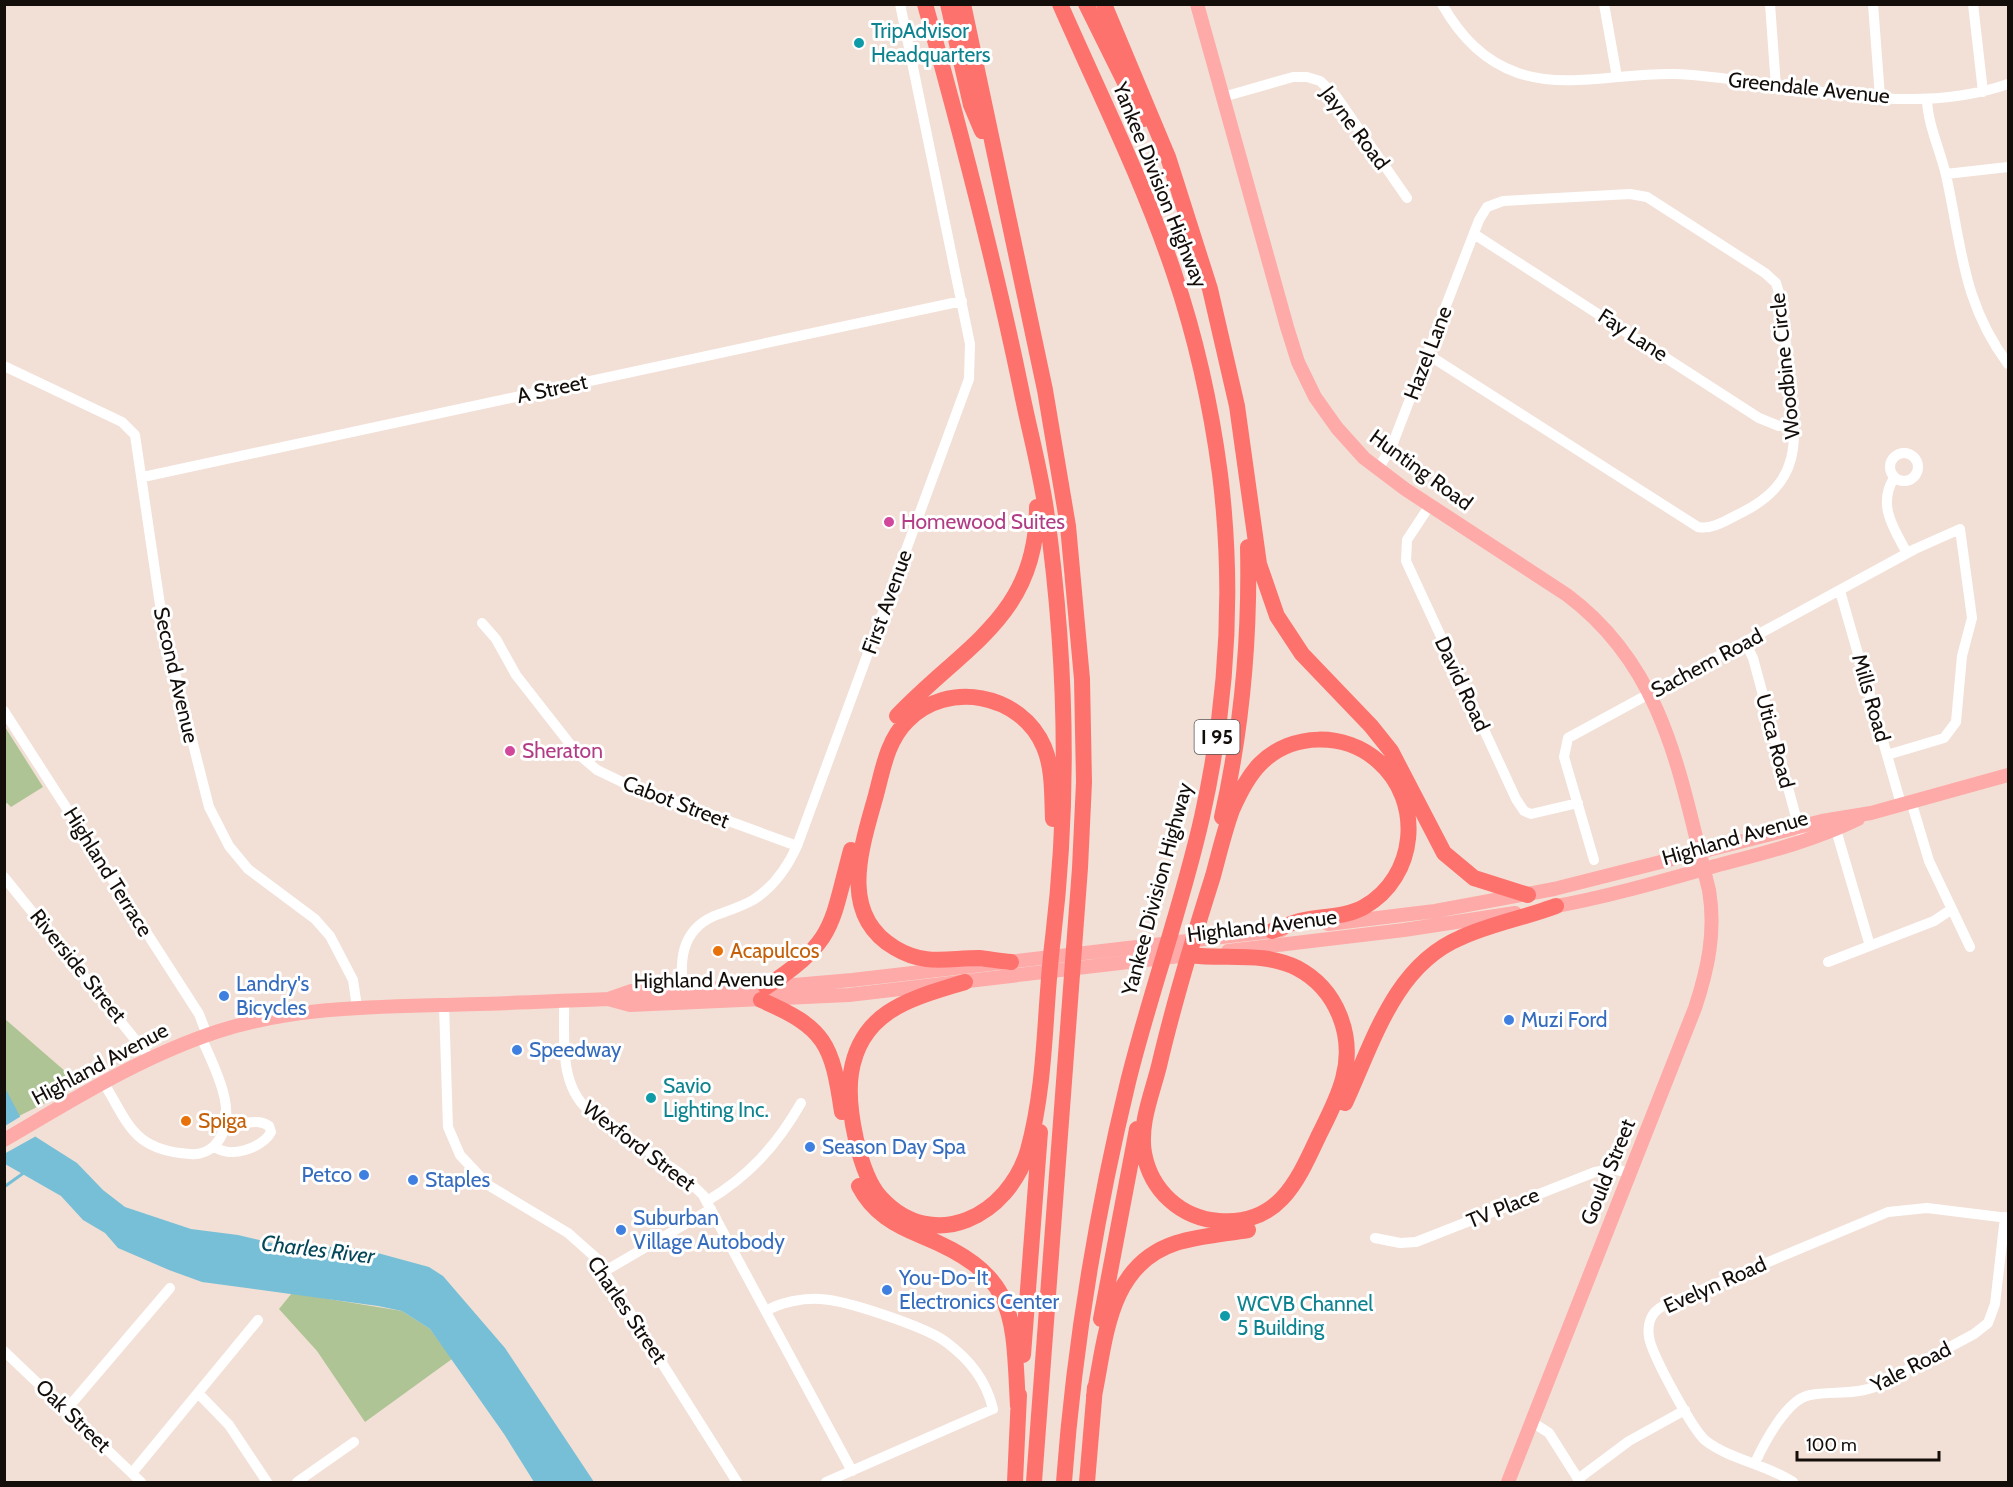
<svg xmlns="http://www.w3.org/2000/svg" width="2013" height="1487" font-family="Cabin,sans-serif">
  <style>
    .green { fill: #aec494 }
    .water { fill: #77bfd6 }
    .pier { fill: #f2e0d6 }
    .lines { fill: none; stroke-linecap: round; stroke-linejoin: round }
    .stream { stroke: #77bfd6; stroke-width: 3 }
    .minor { stroke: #fff; stroke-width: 10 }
    .major { stroke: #feaaa8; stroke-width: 14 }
    .highway { stroke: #fe726e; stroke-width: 16 }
    .culture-dot { fill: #0f9aa8; stroke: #fff; stroke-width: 2 }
    .hotel-dot { fill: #d1479c; stroke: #fff; stroke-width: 2 }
    .food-dot { fill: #e8710a; stroke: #fff; stroke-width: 2 }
    .shop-dot { fill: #3f7fe0; stroke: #fff; stroke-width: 2 }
    .labels { text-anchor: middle; stroke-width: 6; stroke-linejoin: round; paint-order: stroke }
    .shield { fill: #fff; stroke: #5a5654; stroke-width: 1.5 }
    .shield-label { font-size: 20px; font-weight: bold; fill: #140e0b }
    .culture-label { font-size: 21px; fill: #0d838f; stroke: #fff; text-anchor: start }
    .street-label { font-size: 21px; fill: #140e0b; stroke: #fff }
    .hotel-label { font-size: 21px; fill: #b23c85; stroke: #fff; text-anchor: start }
    .food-label { font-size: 21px; fill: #c56008; stroke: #fff; text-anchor: start }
    .shop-label { font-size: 21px; fill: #366cbe; stroke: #fff; text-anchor: start }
    .water-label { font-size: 22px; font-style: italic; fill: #044758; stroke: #fff }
  </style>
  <rect width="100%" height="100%" fill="#f2e0d6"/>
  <path class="green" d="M5,727L43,787L11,807L7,803L5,804Z
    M5,1019L81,1085L19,1116L5,1093Z
    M292,1293L402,1311L430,1329L452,1359L365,1422L317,1351L279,1309Z"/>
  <path class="water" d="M4,1086L23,1122L36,1137L77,1163L103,1190L125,1207L191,1229L238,1235L272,1243L363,1249L429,1267L443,1276L505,1348L594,1482H534L504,1434L430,1329L402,1311L378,1306L202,1282L169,1270L118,1248L105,1233L83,1220L61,1196L5,1164Z"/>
  <path class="pier" d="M23,1115L38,1135L4,1154L5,1126Z"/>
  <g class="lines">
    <path class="stream" d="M4,1187L25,1172"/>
    <path class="minor" d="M1442,4C1460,36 1483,61 1518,73C1568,90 1624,72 1676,74C1785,79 1902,121 2008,84
      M1604,4L1617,77
      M1770,4L1776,87
      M1873,4L1880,97
      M1973,4L1983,92
      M1223,97L1293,77H1307L1320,81L1336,96L1407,198
      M1927,100C1928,125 1940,150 1946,175C1962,247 1962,302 2008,364
      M1946,174L2008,167
      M1474,234L1759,418L1779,426L1795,425
      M4,366L122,422L135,435L163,625L209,807L229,846L248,869L315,919L330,936L353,980L357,1007
      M1890 467a14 14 0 1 1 28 0a14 14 0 1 1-28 0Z
      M1378,470L1393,443L1479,220L1487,207L1503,201L1630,194L1647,197L1765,273L1776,283L1780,296C1784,325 1787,354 1790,383C1797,442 1802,483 1741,513C1728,519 1713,530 1698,527L1427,354
      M143,477L962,301
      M1894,478C1877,505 1894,529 1907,553
      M1430,505L1407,540L1406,561L1516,799L1524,811L1531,814L1578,803
      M1840,591L1901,804
      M482,623L496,639L516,675L577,753L597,770L622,782L797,846
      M1745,642L1753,658L1800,832
      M4,711L199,1014L207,1035
      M1911,801L1929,861L1970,947
      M1836,830L1870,946
      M1594,860L1564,757L1568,738L1915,549L1960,529L1972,618L1962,656L1956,722L1944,738L1887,755
      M4,877L150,1058
      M1828,962L1934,921L1952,909
      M684,995C679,963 680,931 714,916C727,911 741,907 753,900C774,887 787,868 797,846L969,379L970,344L900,4
      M564,1001C565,1036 558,1083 588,1110L681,1174L703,1195L852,1471
      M444,1005L448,1127L460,1155L488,1185L568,1233L595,1257L737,1482
      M103,1082C115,1100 125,1126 142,1139C155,1149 174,1153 190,1154C200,1155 208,1152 215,1145C242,1116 214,1067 201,1037
      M214,1146C228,1159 262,1149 271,1132L269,1126C256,1116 240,1128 225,1123
      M707,1201C749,1176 777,1145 801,1103
      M1375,1238L1400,1243L1416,1242L1595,1172L1612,1169L1631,1173
      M605,1271L711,1209
      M766,1311C781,1302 803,1298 820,1299C846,1300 926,1327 946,1342C970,1360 986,1380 993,1409L826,1482
      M4,1351L141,1482
      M198,1393L229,1425L267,1482
      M66,1410L170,1288
      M1532,1422L1549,1433L1580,1482
      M1755,1463C1764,1443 1787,1399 1810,1395C1832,1391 1853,1395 1875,1387L1974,1334L1988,1323L1995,1304L2005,1217
      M132,1473L258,1320
      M1578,1479L1629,1441L1685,1410
      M297,1482L354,1442
      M1793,1482C1766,1464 1731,1460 1706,1441C1693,1431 1651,1353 1649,1337C1647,1324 1651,1312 1663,1306L1888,1212L1927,1208L2008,1218"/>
    <path class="major" d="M1197,4L1287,327L1298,362L1315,397L1337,428L1364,458L1405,489L1567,595C1666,669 1680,777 1709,890C1716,931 1708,969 1695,1008L1508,1482
      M1546,908C1603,898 1659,882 1715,866C1764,853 1813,841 1858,819
      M1328,924L1435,911L1554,889L1822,821L1871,813L2008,775
      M1228,951L1404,930L1515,913
      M608,999L630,1005L849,995L1197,954
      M4,1140C74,1099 142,1056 219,1031C291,1008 365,1007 440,1005C496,1004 552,1001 608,999L631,991L771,987L852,980L1282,930"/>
    <path class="highway" d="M925,4C961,133 994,258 1021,389C1029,429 1040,469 1046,510C1066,651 1070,796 1053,938C1044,1008 1047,1081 1028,1150C1009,1215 934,1255 881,1198C859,1174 846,1106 851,1073C861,1009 914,998 965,982
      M948,4L971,105L982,131
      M963,4L1045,390L1068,526L1082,679L1084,782L1080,868L1034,1482
      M1060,4C1099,93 1143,181 1174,273C1196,338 1211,406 1220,474C1234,587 1227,705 1202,817C1182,906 1150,993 1128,1082C1096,1214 1074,1347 1064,1482
      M1086,4L1143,119
      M1104,4L1168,157L1210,289L1237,406L1259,564L1277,616L1302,654L1371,726L1391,751L1444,853L1474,878L1528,895
      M897,716C963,646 1037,617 1037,507
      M1222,817C1242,728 1250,638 1248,547
      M1189,955C1225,960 1263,951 1297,968C1337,989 1355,1036 1343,1079C1338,1098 1328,1117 1319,1135C1298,1180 1279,1226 1219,1221C1181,1218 1151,1191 1144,1153C1139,1124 1152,1094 1159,1066C1174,1002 1193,939 1213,876C1219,854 1224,832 1232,810C1239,794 1248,776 1260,764C1292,732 1345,732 1378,761C1424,801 1417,877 1364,907C1346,917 1325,916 1304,920C1293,922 1283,927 1272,931
      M1011,962C1000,961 989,959 979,958C947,958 925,966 895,948C837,914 862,846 876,795C883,769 887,741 907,721C947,680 1021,693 1044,747C1053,768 1052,795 1053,819
      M766,987C836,940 830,928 851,850
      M761,1000C826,1028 832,1044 842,1112
      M1345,1103C1373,1043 1394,966 1460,938C1490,924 1524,918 1556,906
      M859,1186C873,1213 895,1225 922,1236C1018,1275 1013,1314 1018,1406
      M1101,1319L1137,1129
      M1023,1355L1040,1132
      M1094,1396C1106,1338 1108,1265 1176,1243C1199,1236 1224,1234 1248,1230
      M1015,1482L1019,1395
      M1087,1482L1095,1387"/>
  </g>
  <g class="culture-dot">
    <circle cx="859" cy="43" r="6"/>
    <circle cx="651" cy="1098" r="6"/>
    <circle cx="1225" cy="1316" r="6"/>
  </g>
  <g class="hotel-dot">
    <circle cx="889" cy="522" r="6"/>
    <circle cx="510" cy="751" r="6"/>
  </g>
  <g class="food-dot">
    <circle cx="718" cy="951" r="6"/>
    <circle cx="186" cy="1121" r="6"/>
  </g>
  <g class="shop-dot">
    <circle cx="224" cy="996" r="6"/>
    <circle cx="1509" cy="1020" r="6"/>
    <circle cx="517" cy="1050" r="6"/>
    <circle cx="810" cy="1147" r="6"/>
    <circle cx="364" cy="1175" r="6"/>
    <circle cx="413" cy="1180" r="6"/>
    <circle cx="621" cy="1230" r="6"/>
    <circle cx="887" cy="1290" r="6"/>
  </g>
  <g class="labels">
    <rect class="shield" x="1194.5" y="720" width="45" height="34" rx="4.5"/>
    <g class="shield-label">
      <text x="1217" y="744">I 95</text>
    </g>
    <g class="culture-label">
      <text x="871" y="38">TripAdvisor<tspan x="871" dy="24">Headquarters</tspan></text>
      <text x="663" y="1093">Savio<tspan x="663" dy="24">Lighting Inc.</tspan></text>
      <text x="1237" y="1311">WCVB Channel<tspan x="1237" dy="24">5 Building</tspan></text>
    </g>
    <g class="street-label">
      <text transform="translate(1809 88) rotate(6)" y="7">Greendale Avenue</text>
      <text transform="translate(1355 128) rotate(53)" y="7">Jayne Road</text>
      <text transform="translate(1160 185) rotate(68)" y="7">Yankee Division Highway</text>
      <text transform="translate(1633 335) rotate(33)" y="7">Fay Lane</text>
      <text transform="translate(1428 353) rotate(-69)" y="7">Hazel Lane</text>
      <text transform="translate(1785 366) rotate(-96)" y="7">Woodbine Circle</text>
      <text transform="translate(552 389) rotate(-12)" y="7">A Street</text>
      <text transform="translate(1421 470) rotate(36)" y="7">Hunting Road</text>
      <text transform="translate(887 602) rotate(-70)" y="7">First Avenue</text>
      <text transform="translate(1707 663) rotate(-28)" y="7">Sachem Road</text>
      <text transform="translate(176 675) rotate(77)" y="7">Second Avenue</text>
      <text transform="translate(1462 684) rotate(65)" y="7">David Road</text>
      <text transform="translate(1871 698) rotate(74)" y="7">Mills Road</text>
      <text transform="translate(1775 741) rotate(75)" y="7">Utica Road</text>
      <text transform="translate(676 802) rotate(21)" y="7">Cabot Street</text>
      <text transform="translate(1735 838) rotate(-16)" y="7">Highland Avenue</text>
      <text transform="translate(108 872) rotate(58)" y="7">Highland Terrace</text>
      <text transform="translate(1157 889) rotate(-75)" y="7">Yankee Division Highway</text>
      <text transform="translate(1262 926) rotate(-7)" y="7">Highland Avenue</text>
      <text transform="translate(78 966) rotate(51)" y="7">Riverside Street</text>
      <text transform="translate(709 980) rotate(-1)" y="7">Highland Avenue</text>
      <text transform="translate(100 1064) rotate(-28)" y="7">Highland Avenue</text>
      <text transform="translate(639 1146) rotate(37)" y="7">Wexford Street</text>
      <text transform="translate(1608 1172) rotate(-68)" y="7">Gould Street</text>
      <text transform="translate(1503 1208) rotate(-22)" y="7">TV Place</text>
      <text transform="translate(1715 1285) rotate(-24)" y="7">Evelyn Road</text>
      <text transform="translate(627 1310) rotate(56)" y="7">Charles Street</text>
      <text transform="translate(1911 1367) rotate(-27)" y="7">Yale Road</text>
      <text transform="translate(73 1416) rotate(44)" y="7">Oak Street</text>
    </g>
    <g class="hotel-label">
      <text x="901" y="529">Homewood Suites</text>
      <text x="522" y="758">Sheraton</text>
    </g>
    <g class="food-label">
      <text x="730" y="958">Acapulcos</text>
      <text x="198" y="1128">Spiga</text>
    </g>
    <g class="shop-label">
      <text x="236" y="991">Landry's<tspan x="236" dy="24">Bicycles</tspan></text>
      <text x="1521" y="1027">Muzi Ford</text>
      <text x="529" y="1057">Speedway</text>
      <text x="822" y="1154">Season Day Spa</text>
      <text x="352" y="1182" text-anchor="end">Petco</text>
      <text x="425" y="1187">Staples</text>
      <text x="633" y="1225">Suburban<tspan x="633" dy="24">Village Autobody</tspan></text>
      <text x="899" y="1285">You-Do-It<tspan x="899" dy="24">Electronics Center</tspan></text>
    </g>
    <g class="water-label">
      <text transform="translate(318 1249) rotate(7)" y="8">Charles River</text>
    </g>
  </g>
  <rect width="2013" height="1487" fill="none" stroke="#140e0b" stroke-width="12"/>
  <path d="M1797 1451v9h142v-9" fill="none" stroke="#140e0b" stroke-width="3"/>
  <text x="1806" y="1451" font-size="18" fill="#140e0b" stroke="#ffffff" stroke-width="4.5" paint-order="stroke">100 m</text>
</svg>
